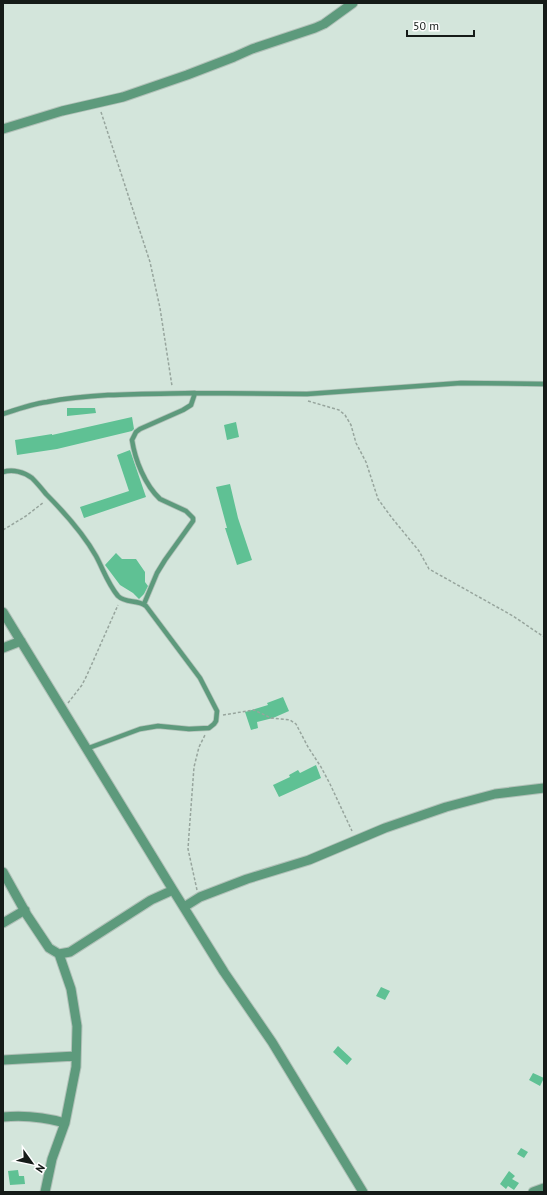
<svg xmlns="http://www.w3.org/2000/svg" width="547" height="1195" font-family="'PT Sans',sans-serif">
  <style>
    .building { fill: #5fc194 }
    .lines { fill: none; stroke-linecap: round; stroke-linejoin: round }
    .lane-casing { stroke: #b1c1b8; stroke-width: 6 }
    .street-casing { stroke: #b1c1b8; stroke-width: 11 }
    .path { stroke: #97a59d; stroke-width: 1.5; stroke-dasharray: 3 2; stroke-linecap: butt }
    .lane { stroke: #5d9a7c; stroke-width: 4.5 }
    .street { stroke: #5d9a7c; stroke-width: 9 }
  </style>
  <rect width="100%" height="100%" fill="#d3e5db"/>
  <path class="building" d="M67,408H95L96,413L67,416Z
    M132,417L134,429L132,431L57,449L17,455L15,440L52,434V435Z
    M236,422L239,437L227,440L224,425Z
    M130,450L146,497L84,518L80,507L129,491L117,455Z
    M230,484L238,518L252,560L237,565L225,528H227L216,487Z
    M116,553L122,559H136L145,572V582L148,586L144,594L139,599L133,593L120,585L105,565Z
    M283,697L289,711L273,718L257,722L258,728L251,730L245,712L268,705L267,703Z
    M316,765L321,778L279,797L273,785L290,777L289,775L298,770L300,773Z
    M381,987L390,991L385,1000L376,996Z
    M338,1046L352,1059L347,1065L333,1052Z
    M533,1073L544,1078L540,1086L529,1080Z
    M521,1148L528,1152L524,1158L517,1154Z
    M18,1170L19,1176H24L25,1184L10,1185L8,1171Z
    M509,1171L515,1176L512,1179L519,1183L514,1190L508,1186L506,1189L500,1184Z"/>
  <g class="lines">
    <defs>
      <path id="lane" d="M3,414C18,409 32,404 47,402C94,393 148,394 195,393
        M3,472C13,469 24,472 32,478C37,483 42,489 46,494C64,512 83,533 96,556C103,569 108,584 118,596C126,604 138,599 146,606L200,678L217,711L216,721L214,724L209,728L189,729L158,726L140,729L86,749
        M144,604L157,573L165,560L193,521V518L186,511L160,499C145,485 135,460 132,440L136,432L140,429L183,410L191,405L195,393L307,394L461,383L544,384"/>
      <path id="street" d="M3,129L62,111L123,97L187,75L234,57L252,49L315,28L324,24L353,3
        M3,612L173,890L224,972L272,1042L363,1192
        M3,648L21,641
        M3,872L27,915L49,948L59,954L70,952L151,900L173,890
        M184,907L200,897L247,879L309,860L385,828L446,807L495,794L544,788
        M3,923L25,910
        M3,1060L76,1056
        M3,1117C24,1115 44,1117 65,1123
        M45,1192L52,1159L65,1123L76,1067L77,1026L71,989L59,954
        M533,1192L544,1188"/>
    </defs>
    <use href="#lane" class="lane-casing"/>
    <use href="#street" class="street-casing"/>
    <path class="path" d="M101,112L150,262L160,308L172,386
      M308,401L339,410L345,415L351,425L356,443L366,462L378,499L392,518L419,551L429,569L513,616L544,637
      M3,530L26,516L44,502
      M68,703L82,685L87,675L118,605
      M223,715L254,710L271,718L290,720L296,724L308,747L321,767L330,784L352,831
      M197,890L188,849L189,834L194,767L199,747L205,735"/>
    <use href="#lane" class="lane"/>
    <use href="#street" class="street"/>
  </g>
  <rect width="547" height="1195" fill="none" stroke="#151b18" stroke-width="8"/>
  <g transform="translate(32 1163) rotate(123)" stroke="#ffffff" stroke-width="3" paint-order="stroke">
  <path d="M0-3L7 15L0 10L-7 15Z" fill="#151b18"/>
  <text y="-6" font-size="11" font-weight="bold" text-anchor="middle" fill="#151b18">N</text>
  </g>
  <path d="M407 30v6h67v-6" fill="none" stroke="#151b18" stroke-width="2"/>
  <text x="413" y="30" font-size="12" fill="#151b18" stroke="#ffffff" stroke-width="3" paint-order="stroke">50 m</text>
</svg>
